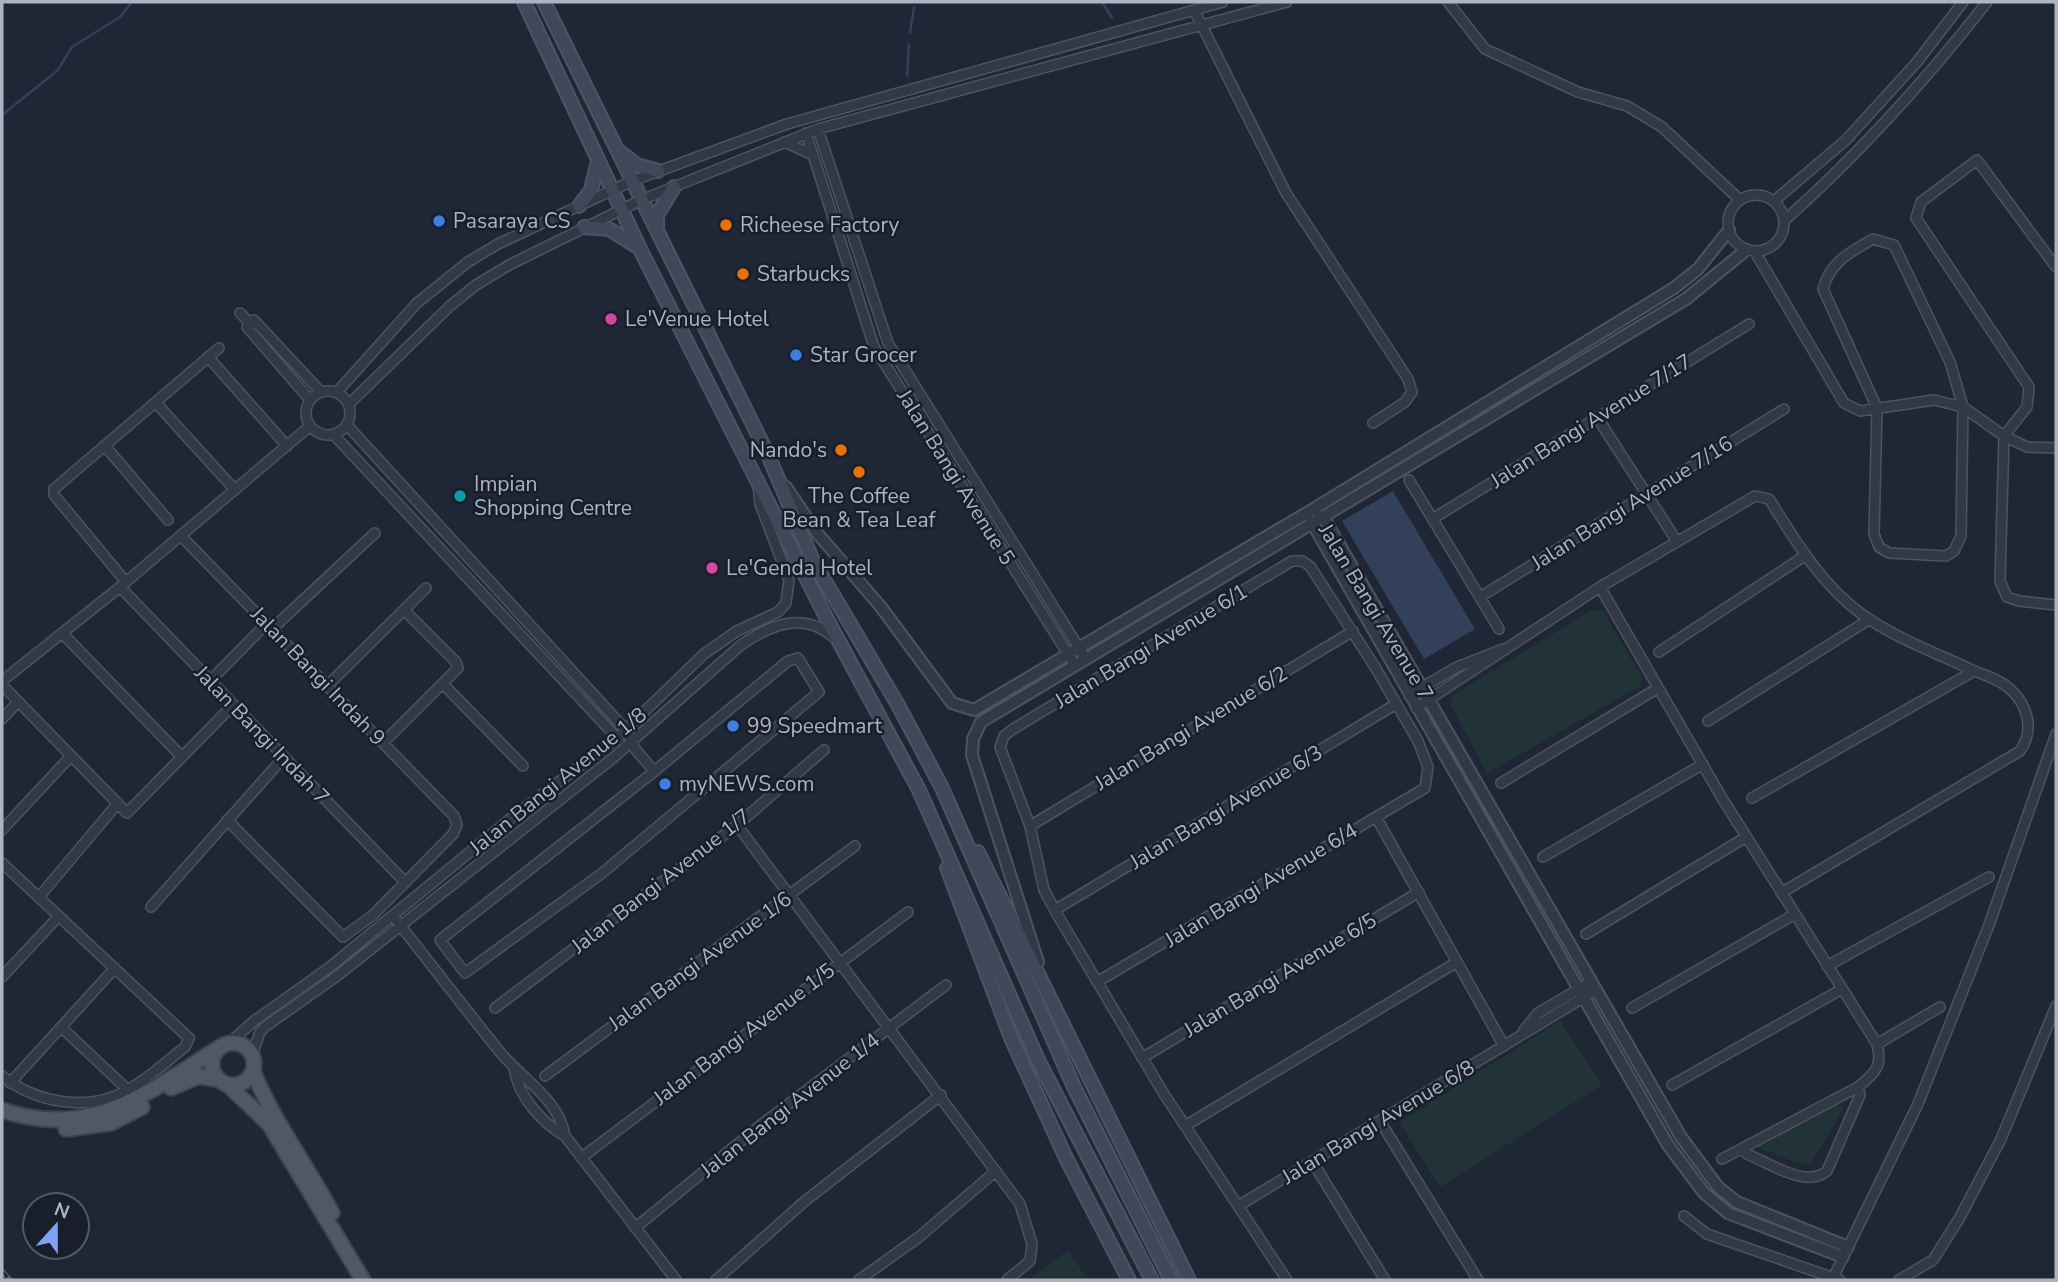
<svg xmlns="http://www.w3.org/2000/svg" width="2058" height="1282" font-family="'Nunito Sans',sans-serif">
  <style>
    .green { fill: #223337 }
    .water { fill: #32405c }
    .lines { fill: none; stroke-linecap: round; stroke-linejoin: round }
    .stream { stroke: #32405c; stroke-width: 2.5 }
    .minor-casing { stroke: #4d5361; stroke-width: 12 }
    .tertiary-casing { stroke: #4d5361; stroke-width: 14 }
    .secondary-casing { stroke: #4d5361; stroke-width: 16 }
    .primary-casing { stroke: #3c424f; stroke-width: 18 }
    .minor { stroke: #323845; stroke-width: 9 }
    .tertiary { stroke: #323845; stroke-width: 10 }
    .secondary { stroke: #404758; stroke-width: 12 }
    .primary { stroke: #505766; stroke-width: 14 }
    .rail-casing { stroke: #545c6d; stroke-width: 5 }
    .rail { stroke: #181e2a; stroke-width: 2.5; stroke-dasharray: 8; stroke-linecap: butt }
    .shop-dot { fill: #3f7fe0; stroke: #181e2a; stroke-width: 2.5 }
    .food-dot { fill: #e8710a; stroke: #181e2a; stroke-width: 2.5 }
    .hotel-dot { fill: #d1479c; stroke: #181e2a; stroke-width: 2.5 }
    .culture-dot { fill: #0f9aa8; stroke: #181e2a; stroke-width: 2.5 }
    .labels { text-anchor: middle; stroke-width: 5; stroke-linejoin: round; paint-order: stroke }
    .poi-label { font-size: 21px; fill: #acb3c3; stroke: #181e2a; text-anchor: start }
    .street-label { font-size: 21px; fill: #acb3c3; stroke: #181e2a }
  </style>
  <rect width="100%" height="100%" fill="#1f2635"/>
  <path class="green" d="M1592,610L1603,611L1643,679L1639,687L1487,773L1450,704L1453,695Z
    M1560,1021L1602,1085L1440,1187L1399,1122Z
    M1838,1103L1843,1109L1812,1162L1801,1164L1746,1143Z
    M1068,1250L1088,1280H1029Z"/>
  <path class="water" d="M1393,491L1475,629L1424,659L1342,521Z"/>
  <g class="lines">
    <path class="stream" d="M1102,2L1112,18
      M910,33L914,7
      M907,76L909,44
      M2,115L57,71L72,47L120,17L132,2"/>
    <defs>
      <path id="minor" d="M1448,2L1485,49L1578,92L1627,106L1662,127L1740,200
        M1194,10L1286,193L1408,379L1412,392L1405,402L1373,423
        M818,129L888,343L1086,659
        M806,133L874,347L1075,665
        M784,142L813,155
        M1728 223a28 28 0 1 1 56 0a28 28 0 1 1-56 0Z
        M1774,201L1846,140L1917,62L1963,2
        M1785,220C1859,154 1926,80 1987,2
        M1873,239L1894,245L1950,362L1963,407L1961,536L1954,551L1946,556L1889,553L1879,547L1874,534L1877,408L1823,289C1830,262 1850,252 1873,239Z
        M1755,252L1844,403L1860,411L1934,400L1963,407L2004,436L2027,447L2056,448
        M2056,267L1977,160L1921,202L1916,218L2029,387L2027,407L2004,436L2000,581L2007,597L2019,601L2056,605
        M240,313L250,323
        M208,357L287,446
        M306 413a22 22 0 1 1 44 0a22 22 0 1 1-44 0Z
        M337,392L417,303L468,262L498,244L632,181L787,124L1223,2
        M310,400L247,327L254,320L321,392
        M156,403L235,490
        M349,404L450,306L476,285L511,264L641,200L818,129L1287,2
        M1597,417L1676,540
        M347,425L626,730L635,749L654,771
        M333,434L619,740
        M105,446L168,520
        M1409,480L1499,629
        M1434,518L1749,324
        M181,536L454,816L457,825L453,834L373,915L343,937L227,820
        M126,582L54,495V489L219,348
        M120,587L405,882
        M1600,587L1722,798L1877,1044C1883,1067 1875,1073 1858,1087L1722,1159
        M1480,597L1784,409
        M272,629L375,533
        M63,634L182,757
        M1659,652L1806,555
        M798,658L819,692L601,874L465,973L440,940L651,774L788,661Z
        M2,681L120,587L310,426
        M210,681L267,623
        M2,685L127,813L233,705
        M444,685L523,766
        M327,686L426,588
        M1409,695L1457,667L1503,649
        M1416,708L1600,587L1755,496L1769,499C1795,540 1822,586 1863,615C1894,637 1933,652 1968,668C1982,675 1998,678 2010,689C2029,706 2034,731 2020,751L1781,893
        M2,719L18,702
        M1708,721L1870,619
        M383,743L458,668L456,662L404,610
        M1501,783L1658,688
        M1752,798L1974,671
        M1376,817L1504,1046
        M737,825L1020,1204L1032,1244L1030,1261L1007,1280
        M1030,826L1353,631
        M2,830L71,756
        M1543,857L1703,764
        M2,863L189,1038L185,1047C167,1061 149,1078 129,1089C90,1113 36,1103 2,1076
        M39,897L118,803
        M151,907L284,757
        M1055,910L1396,704
        M396,920C431,964 465,1009 500,1052C522,1079 559,1099 565,1136
        M1586,934L1746,837
        M1827,966L1989,877
        M2,977L59,916
        M1097,982L1425,788L1428,767L1418,741L1375,667L1310,566L1302,561H1292L1013,729L1004,736L1000,747L1030,826L1044,890L1061,921L1164,1094L1287,1280
        M495,1008L737,825L824,750
        M1632,1008L1795,914
        M61,1027L128,1090
        M1524,1030L1538,1013L1591,982
        M228,1044L254,1021L330,967L516,814L617,738L704,654L737,631L778,612L786,603L789,580L760,504L758,484
        M1877,1044L1940,1007
        M252,1055L260,1032L266,1026L337,976L613,758L741,645C770,625 803,611 833,637
        M1142,1058L1419,892
        M514,1068C518,1096 541,1122 565,1136L676,1280
        M545,1076L855,846
        M10,1083L115,968
        M1672,1085L1842,989
        M1380,1121L1478,1280
        M1185,1126L1457,962
        M1742,1149L1747,1154C1769,1163 1807,1189 1827,1171L1860,1095L1858,1087
        M581,1158L908,912
        M1312,1161L1385,1280
        M1238,1206L1596,990
        M1684,1216L1707,1234L1840,1280
        M635,1228L762,1124L946,985
        M1833,1278L1918,1104L1989,925L2056,734
        M716,1280L805,1201L941,1095
        M859,1280L919,1237L996,1171
        M1899,1280L1933,1260L1959,1219L2001,1139L2056,1006"/>
      <path id="tertiary" d="M786,487L817,533L881,607L952,703L974,710L1310,511L1674,288L1698,269L1729,230
        M1319,516L1324,518L1681,1137L1718,1187L1737,1202L1848,1247
        M1311,521L1668,1145L1704,1193L1728,1213L1843,1257
        M1038,962L972,755L973,739L981,722L1686,299L1746,250"/>
      <path id="secondary" d="M524,2L641,251L829,623L919,790L1038,1060L1152,1280
        M544,2L769,457L813,561L898,705L942,788L1074,1087L1171,1280
        M619,151L637,165L658,171
        M579,206L591,190L598,161
        M584,227L609,229L636,246
        M657,230V215L674,187
        M978,852L1189,1280
        M947,868L1011,1038L1066,1158L1129,1280"/>
      <path id="primary" d="M212 1064a21 21 0 1 1 42 0a21 21 0 1 1-42 0Z
        M253,1071C272,1119 307,1166 332,1213
        M227,1084L269,1124L363,1280
        M171,1088L199,1076L219,1080
        M2,1110C92,1141 148,1092 222,1046
        M66,1129L111,1123L142,1107"/>
    </defs>
    <use href="#minor" class="minor-casing"/>
    <use href="#tertiary" class="tertiary-casing"/>
    <use href="#secondary" class="secondary-casing"/>
    <use href="#primary" class="primary-casing"/>
    <use href="#minor" class="minor"/>
    <use href="#tertiary" class="tertiary"/>
    <use href="#secondary" class="secondary"/>
    <use href="#primary" class="primary"/>
    <defs>
      <path id="rail" d="M2,1271L10,1280"/>
    </defs>
    <use href="#rail" class="rail-casing"/>
    <use href="#rail" class="rail"/>
  </g>
  <g class="shop-dot">
    <circle cx="439" cy="221" r="7"/>
    <circle cx="796" cy="355" r="7"/>
    <circle cx="733" cy="726" r="7"/>
    <circle cx="665" cy="784" r="7"/>
  </g>
  <g class="food-dot">
    <circle cx="726" cy="225" r="7"/>
    <circle cx="743" cy="274" r="7"/>
    <circle cx="841" cy="450" r="7"/>
    <circle cx="859" cy="472" r="7"/>
  </g>
  <g class="hotel-dot">
    <circle cx="611" cy="319" r="7"/>
    <circle cx="712" cy="568" r="7"/>
  </g>
  <circle class="culture-dot" cx="460" cy="496" r="7"/>
  <g class="labels">
    <g class="poi-label">
      <text x="453" y="228">Pasaraya CS</text>
      <text x="740" y="232">Richeese Factory</text>
      <text x="757" y="281">Starbucks</text>
      <text x="625" y="326">Le'Venue Hotel</text>
      <text x="810" y="362">Star Grocer</text>
      <text x="827" y="457" text-anchor="end">Nando's</text>
      <text x="474" y="491">Impian<tspan x="474" dy="24">Shopping Centre</tspan></text>
      <text x="859" y="503" text-anchor="middle">The Coffee<tspan x="859" dy="24">Bean &amp; Tea Leaf</tspan></text>
      <text x="726" y="575">Le'Genda Hotel</text>
      <text x="747" y="733">99 Speedmart</text>
      <text x="679" y="791">myNEWS.com</text>
    </g>
    <g class="street-label">
      <text transform="translate(1591 421) rotate(-32)" y="7">Jalan Bangi Avenue 7/17</text>
      <text transform="translate(956 477) rotate(58)" y="7">Jalan Bangi Avenue 5</text>
      <text transform="translate(1632 503) rotate(-32)" y="7">Jalan Bangi Avenue 7/16</text>
      <text transform="translate(1376 612) rotate(59)" y="7">Jalan Bangi Avenue 7</text>
      <text transform="translate(1151 646) rotate(-31)" y="7">Jalan Bangi Avenue 6/1</text>
      <text transform="translate(318 676) rotate(46)" y="7">Jalan Bangi Indah 9</text>
      <text transform="translate(1191 728) rotate(-31)" y="7">Jalan Bangi Avenue 6/2</text>
      <text transform="translate(262 735) rotate(46)" y="7">Jalan Bangi Indah 7</text>
      <text transform="translate(558 781) rotate(-39)" y="7">Jalan Bangi Avenue 1/8</text>
      <text transform="translate(1226 807) rotate(-31)" y="7">Jalan Bangi Avenue 6/3</text>
      <text transform="translate(661 881) rotate(-38)" y="7">Jalan Bangi Avenue 1/7</text>
      <text transform="translate(1261 885) rotate(-31)" y="7">Jalan Bangi Avenue 6/4</text>
      <text transform="translate(700 961) rotate(-36)" y="7">Jalan Bangi Avenue 1/6</text>
      <text transform="translate(1280 975) rotate(-31)" y="7">Jalan Bangi Avenue 6/5</text>
      <text transform="translate(744 1034) rotate(-37)" y="7">Jalan Bangi Avenue 1/5</text>
      <text transform="translate(790 1105) rotate(-38)" y="7">Jalan Bangi Avenue 1/4</text>
      <text transform="translate(1378 1122) rotate(-31)" y="7">Jalan Bangi Avenue 6/8</text>
    </g>
  </g>
  <rect width="2058" height="1282" fill="none" stroke="#acb3c3" stroke-width="7"/>
  <g transform="translate(56 1226) rotate(21)"><circle r="33" fill="#181e2a" stroke="#535a67" stroke-width="2"/>
  <path d="M0-5L12 26L0 18L-12 26Z" fill="#7ea1f6"/>
  <text y="-10" font-size="19" font-weight="bold" text-anchor="middle" fill="#acb3c3">N</text>
  </g>
</svg>
